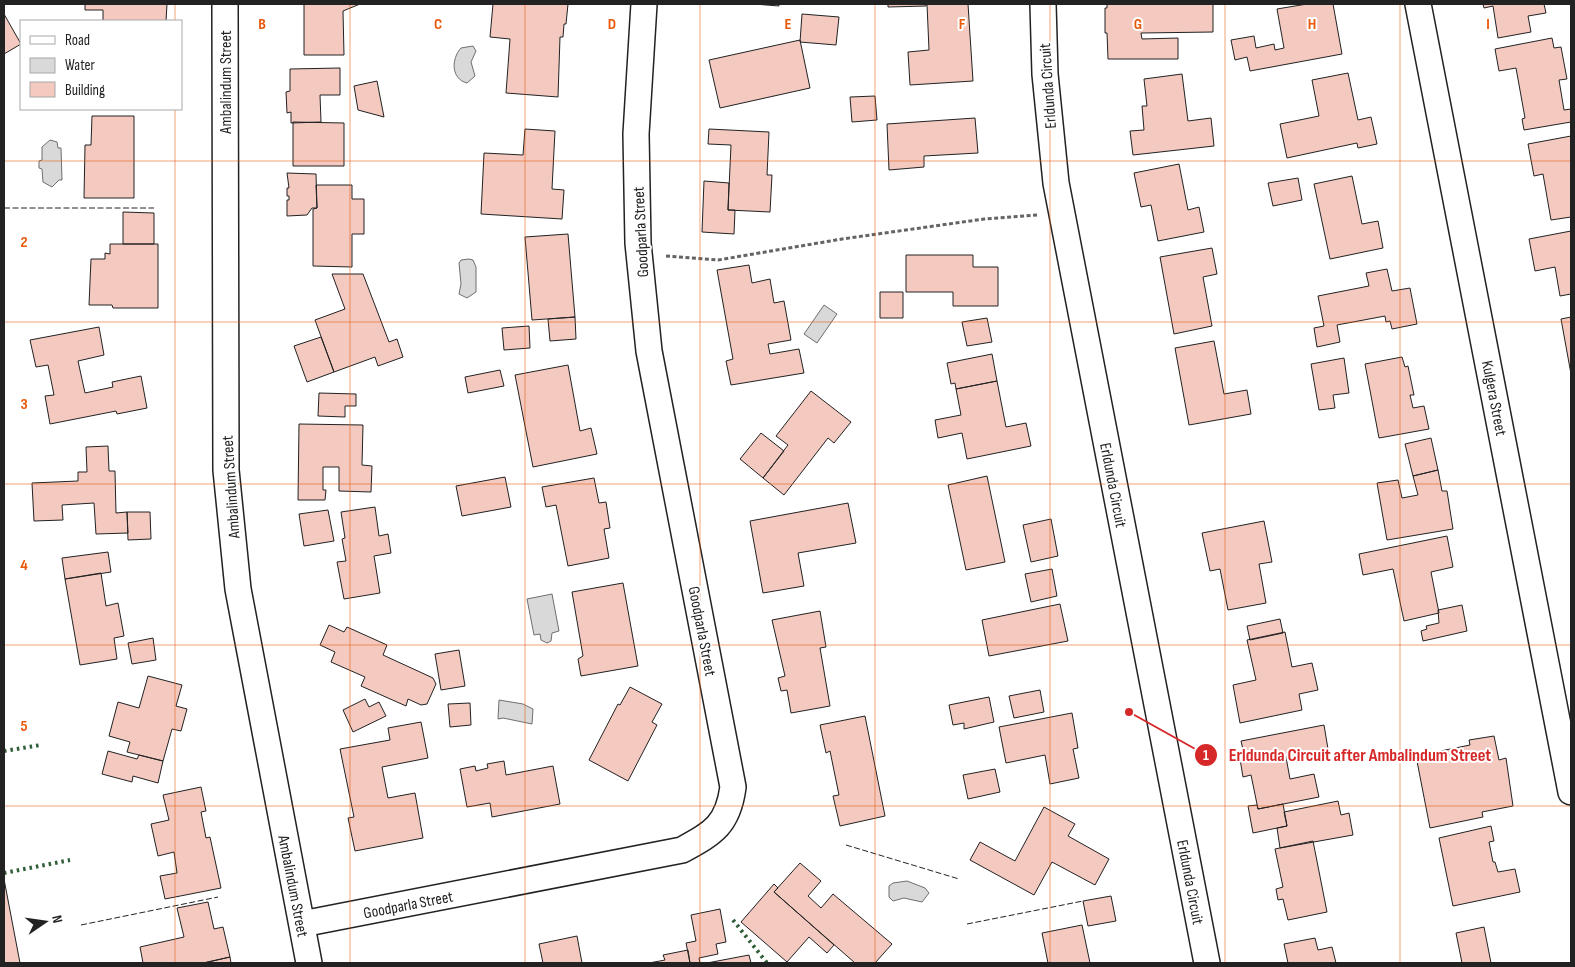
<svg xmlns="http://www.w3.org/2000/svg" width="1575" height="967" font-family="'Sofia Sans Condensed',sans-serif">
  <style>
    .water { fill: #d9d9d9; stroke: #6f6f6f }
    .building { fill: #f3c9c0; stroke: #222 }
    .lines { fill: none; stroke-linecap: round; stroke-linejoin: round }
    .minor-casing { stroke: #222; stroke-width: 28 }
    .path { stroke: #646464; stroke-width: 3; stroke-dasharray: 4 2.5; stroke-linecap: butt }
    .minor { stroke: #fff; stroke-width: 25 }
    .hedge { stroke: #2f5e38; stroke-width: 4; stroke-dasharray: 2.5 4; stroke-linecap: butt }
    .fence { stroke: #222; stroke-width: 1; stroke-dasharray: 6 2.5; stroke-linecap: butt }
    .grid { fill: none; stroke: #e8590c; stroke-width: 1; stroke-opacity: 0.55 }
    .labels { text-anchor: middle; stroke-width: 4; stroke-linejoin: round; paint-order: stroke }
    .street-label { font-size: 16px; fill: #222; stroke: #fff }
    .grid-label { font-size: 16px; text-anchor: middle; font-weight: bold; fill: #e8590c; stroke: #fff; stroke-width: 4; stroke-linejoin: round; paint-order: stroke }
    .leader { fill: none; stroke: #d62828; stroke-width: 2 }
    .callout-dot { fill: #d62828; stroke: #fff; stroke-width: 2 }
    .mark-label { font-size: 15px; text-anchor: middle; font-weight: bold; fill: #fff }
    .callout-label { font-size: 18px; text-anchor: middle; font-weight: bold; fill: #d62828; stroke: #fff; stroke-width: 4; stroke-linejoin: round; paint-order: stroke }
  </style>
  <rect width="100%" height="100%" fill="#fff"/>
  <path class="water" d="M473,46L476,51L471,62L475,76L467,83C451,79 451,59 461,48Z
    M50,140L57,142L58,148H61L62,180H59L52,187L43,182L42,169L39,168V161L42,160V147Z
    M469,259L473,260L476,267V292L467,298L459,294L461,284L459,263L461,260Z
    M824,305L837,314L817,343L804,334Z
    M552,594L559,631L552,633L551,641L547,643L541,640L540,634L534,635L527,599Z
    M499,700L523,704L533,709L532,724L503,718L498,719Z
    M907,881L925,888L929,893L922,902L904,898L893,901L889,897V886L893,883Z"/>
  <path class="building" d="M85,4H167L166,21H103V10H85Z
    M304,4H360L343,11L344,55H304Z
    M493,4H568L566,24H564L563,37H560L558,97L506,93L510,39L490,37Z
    M754,4H779V6Z
    M888,4H926V6L888,7Z
    M927,4H968L973,81L910,85L908,52L929,50Z
    M1107,4H1213V32L1141,33L1142,39L1178,38V59H1108L1107,33H1105V8H1107Z
    M1307,4H1333L1342,54L1250,71L1247,57L1235,60L1231,40L1254,36L1256,48L1274,44L1275,50L1284,48L1277,9Z
    M1483,4H1544L1546,13L1528,16L1531,32L1498,38L1493,6L1484,8Z
    M4,14L21,44L4,54Z
    M802,14L839,17L836,45L800,42Z
    M1552,38L1554,48L1561,47L1567,79L1559,80L1564,110L1571,109V122L1524,130L1522,119L1525,118L1516,68L1499,71L1495,49Z
    M800,40L810,88L720,108L709,60Z
    M340,68V95H320L321,122L291,123V112L287,113L286,92L290,91V69Z
    M1348,73L1358,120L1371,117L1377,144L1358,148L1357,143L1287,158L1280,124L1319,116L1312,80Z
    M1182,74L1188,121L1211,118L1214,146L1133,155L1130,131L1144,130L1142,106H1147L1144,79Z
    M377,81L384,117L358,110L354,86Z
    M875,96L877,120L852,122L850,97Z
    M92,116H134V198H84L85,145H91Z
    M975,118L978,153L924,156V167L889,170L887,124Z
    M293,122L344,123V166H293Z
    M525,129L555,131L552,189L564,190L562,219L481,214L484,153L523,155Z
    M709,129L769,132L767,175H772L770,212L728,210L731,145L708,144Z
    M1571,136V217L1551,220L1543,174L1534,176L1528,144Z
    M1179,164L1188,210L1199,207L1204,232L1158,241L1151,205L1141,207L1134,173Z
    M287,173L316,174L317,208H312L307,215L287,216V200H289V196H287V188H289Z
    M1352,176L1362,224L1378,221L1383,248L1330,259L1314,184Z
    M1298,178L1302,200L1273,206L1268,183Z
    M704,181L729,183L728,210H735L734,234L702,232Z
    M316,185H352V199H364V234H352V267L313,266V209L317,208Z
    M123,212L154,213V244H123Z
    M1571,231V294L1560,296L1555,267L1535,271L1529,239Z
    M568,234L575,317L532,320L525,237Z
    M110,244H158V308H113L112,305H89L91,259H105V253L110,254Z
    M1212,248L1217,274L1203,277L1212,326L1174,334L1160,257Z
    M906,255H973V267H998V306H953V292H906Z
    M749,265L752,283L770,279L774,303L784,301L791,340L768,344L770,354L799,349L804,373L731,385L726,361L733,359L717,270Z
    M1387,269L1392,291L1410,288L1417,324L1392,329L1390,321L1386,322L1385,316L1337,325L1340,342L1317,347L1314,328L1324,326L1318,296L1369,286L1366,273Z
    M332,274H363L389,342L397,339L403,357L378,366L375,357L334,372L315,320L345,309Z
    M880,292H903V318H880Z
    M575,317L576,339L550,341L548,319Z
    M1571,317V374L1561,319Z
    M987,318L992,342L967,346L962,322Z
    M529,326L530,348L504,350L502,328Z
    M99,327L104,355L78,361L85,393L113,387L112,382L141,376L147,408L117,414L116,411L50,424L45,396L54,395L48,365L36,367L30,340Z
    M321,337L334,372L307,382L294,346Z
    M1214,341L1224,394L1247,390L1251,414L1189,425L1175,348Z
    M992,354L997,381L956,389L955,383L951,384L947,363Z
    M1402,357L1405,367L1408,366L1414,395H1410L1413,408L1424,406L1429,429L1379,438L1365,364Z
    M1344,358L1349,393L1333,395L1335,408L1319,410L1311,364Z
    M568,365L580,431L591,428L597,454L533,467L515,375Z
    M500,370L504,386L468,393L465,377Z
    M997,381L1006,427L1026,423L1031,446L967,459L962,433L938,438L935,420L961,415L956,389Z
    M811,391L851,422L834,443L828,438L784,495L763,478L788,445L776,436Z
    M319,393L356,394V406H345V417L318,416Z
    M299,424L363,425L362,465L372,466L371,492L339,491V467H323V490H326L325,500H298Z
    M761,433L784,451L763,478L740,459Z
    M1431,438L1438,470L1413,476L1405,444Z
    M108,446L109,471H115L116,513L127,512L128,533L96,534L94,503L62,505L63,520L34,521L32,483L78,481V472H87L86,447Z
    M1438,470L1442,491H1447L1453,529L1387,540L1377,483L1398,480L1402,498L1418,495L1413,476Z
    M987,476L1005,562L966,570L948,485Z
    M505,477L511,507L462,516L456,486Z
    M594,478L599,503L606,502L610,528L604,529L609,558L568,566L556,505L546,507L542,487Z
    M848,503L856,543L798,553L804,586L763,593L750,521Z
    M375,507L379,536L388,534L391,553L374,556L380,593L344,599L337,562L346,561L342,539L345,538L341,512Z
    M328,510L334,541L304,546L299,514Z
    M127,512H150L151,539L128,540Z
    M1051,519L1058,556L1031,562L1023,525Z
    M1264,521L1272,562L1259,564L1266,603L1228,610L1220,569L1210,571L1202,533Z
    M1447,536L1453,567L1431,572L1439,613L1404,621L1393,569L1363,575L1359,554Z
    M108,552L111,572L65,579L62,558Z
    M1052,569L1057,596L1031,602L1025,574Z
    M101,573L106,606L118,603L124,636L114,638L117,659L80,665L65,579Z
    M623,583L638,666L581,676L578,659L583,656L572,592Z
    M1060,604L1068,641L989,656L982,620Z
    M1462,605L1467,631L1423,641L1421,631L1427,629L1426,626L1439,623L1438,610Z
    M820,611L826,647L820,648L830,706L791,713L787,690L781,691L778,678L785,676L772,620Z
    M1280,619L1283,633L1250,640L1247,626Z
    M329,625L344,632L347,627L387,645L383,655L433,678L436,684L427,704L421,705L408,699L406,706L361,686L365,677L331,662L335,652L320,645Z
    M1285,632L1292,667L1312,663L1318,690L1299,694L1302,710L1240,723L1233,685L1256,680L1247,640Z
    M153,638L156,660L132,664L128,643Z
    M459,650L465,686L441,690L435,654Z
    M148,676L182,685L176,706L187,709L181,731L172,729L163,761L127,752L130,742L109,736L118,702L139,708Z
    M630,687L662,704L652,722L657,725L628,781L589,760L618,704L620,705Z
    M1040,690L1044,712L1014,718L1009,696Z
    M989,697L994,722L964,729V723L953,725L949,705Z
    M365,699L369,707L379,702L386,716L353,732L343,710Z
    M470,703L471,725L450,727L448,704Z
    M1072,713L1078,748L1073,749L1079,778L1050,784L1045,755L1006,763L999,727Z
    M865,716L885,816L840,826L833,796L839,795L830,751L826,753L820,725Z
    M421,722L428,758L382,767L388,798L415,793L423,838L355,851L348,818L354,817L340,749L390,740L388,728Z
    M1324,725L1328,749L1286,757L1290,779L1314,774L1319,797L1258,809L1251,775L1243,777L1240,759L1245,758L1241,741Z
    M1494,736L1499,760L1506,758L1513,806L1482,812L1483,817L1430,828L1416,756L1470,745L1469,740Z
    M108,751L137,759L139,755L163,761L158,783L133,776L132,782L102,774Z
    M504,761L506,775L553,766L560,804L492,817L490,803L467,807L460,769L475,766L476,771L488,768L487,764Z
    M995,769L1000,792L968,799L963,775Z
    M201,787L206,811L201,812L206,838L210,837L221,888L165,899L160,876L177,873L174,852L158,856L151,824L169,820L163,795Z
    M1338,801L1341,815L1349,813L1353,835L1280,848L1277,828L1287,826L1284,812Z
    M1283,804L1287,826L1253,833L1248,806L1257,805L1258,809Z
    M1044,807L1075,824L1068,836L1109,859L1095,885L1052,862L1034,895L970,860L980,842L1015,861Z
    M1491,826L1494,841L1489,842L1493,862H1495L1498,872L1515,869L1520,892L1453,906L1439,838Z
    M1313,841L1327,912L1288,920L1283,899L1278,900L1276,889L1283,887L1275,849Z
    M800,863L821,881L808,896L821,908L833,894L892,944L875,963H855L774,892Z
    M4,879L20,963H4Z
    M774,884L778,888L774,892L834,945L827,953L809,937L787,962L741,922Z
    M1111,896L1116,921L1088,926L1083,901Z
    M208,902L214,929L223,927L230,957L203,963H143L140,947L184,937L177,908Z
    M720,909L726,942L716,944L718,954L699,958L700,963H690L686,943L696,941L691,915Z
    M1082,925L1090,963H1048L1042,933Z
    M1484,927L1491,963H1462L1456,933Z
    M577,936L582,963H543L539,944Z
    M1315,938L1318,950L1332,947L1336,963H1288L1284,944Z
    M688,950L690,963H649L665,960L663,955Z
    M749,955L751,963H707Z
    M230,957L231,963H204Z"/>
  <g class="lines">
    <defs>
      <path id="minor" d="M225,4L226,470L238,589L309,963
        M1043,4L1045,74L1056,183L1207,963
        M1418,4L1571,792
        M302,924L682,850C713,833 728,825 733,787L649,351L638,243L636,134L644,4"/>
    </defs>
    <use href="#minor" class="minor-casing"/>
    <path class="path" d="M666,256L718,260L842,239L984,219L1037,215"/>
    <use href="#minor" class="minor"/>
    <path class="hedge" d="M4,751L41,745
      M4,873L70,860
      M733,920L767,963"/>
    <path class="fence" d="M4,208H154
      M846,845L959,879
      M967,924L1083,901
      M81,925L218,897"/>
  </g>
  <path class="grid" d="M175,4V21M350,4V963M525,4V963M700,4V963M875,4V963M1050,4V963M1225,4V963M1400,4V963M175,109V963M4,161H1571M4,322H1571M4,484H1571M4,645H1571M4,806H1571"/>
  <g class="labels">
    <g class="street-label">
      <text transform="translate(225 82) rotate(-90)" y="6">Ambalindum Street</text>
      <text transform="translate(1047 86) rotate(-94)" y="6">Erldunda Circuit</text>
      <text transform="translate(640 232) rotate(-93)" y="6">Goodparla Street</text>
      <text transform="translate(1495 398) rotate(79)" y="6">Kulgera Street</text>
      <text transform="translate(1114 485) rotate(79)" y="6">Erldunda Circuit</text>
      <text transform="translate(230 487) rotate(-94)" y="6">Ambalindum Street</text>
      <text transform="translate(703 631) rotate(79)" y="6">Goodparla Street</text>
      <text transform="translate(1191 882) rotate(79)" y="6">Erldunda Circuit</text>
      <text transform="translate(294 886) rotate(79)" y="6">Ambalindum Street</text>
      <text transform="translate(408 904) rotate(-11)" y="6">Goodparla Street</text>
    </g>
  </g>
  <g class="grid-label">
    <text x="262" y="29">B</text>
    <text x="438" y="29">C</text>
    <text x="612" y="29">D</text>
    <text x="788" y="29">E</text>
    <text x="962" y="29">F</text>
    <text x="1138" y="29">G</text>
    <text x="1312" y="29">H</text>
    <text x="1488" y="29">I</text>
    <text x="24" y="247">2</text>
    <text x="24" y="409">3</text>
    <text x="24" y="570">4</text>
    <text x="24" y="731">5</text>
  </g>
  <path class="leader" d="M1129 712L1206 755"/>
  <g class="callout-dot">
    <circle cx="1129" cy="712" r="5"/>
    <circle cx="1206" cy="755" r="12"/>
  </g>
  <g class="mark-label">
    <text x="1206" y="760">1</text>
  </g>
  <g class="callout-label">
    <text x="1360" y="761">Erldunda Circuit after Ambalindum Street</text>
  </g>
  <rect width="1575" height="967" fill="none" stroke="#222222" stroke-width="10"/>
  <rect x="20" y="20" width="162" height="90" fill="#ffffff" stroke="#a7a7a7"/>
  <rect x="30" y="36" width="25" height="8" fill="#ffffff" stroke="#a7a7a7"/>
  <text x="65" y="45" font-size="15" fill="#222222">Road</text>
  <rect x="30" y="58" width="25" height="15" fill="#d9d9d9" stroke="#a7a7a7"/>
  <text x="65" y="70" font-size="15" fill="#222222">Water</text>
  <rect x="30" y="82" width="25" height="15" fill="#f3c9c0" stroke="#a7a7a7"/>
  <text x="65" y="95" font-size="15" fill="#222222">Building</text>
  <g transform="translate(45 922) rotate(77)" stroke="#ffffff" stroke-width="4" paint-order="stroke">
  <path d="M0-4L9 19L0 12L-9 19Z" fill="#222222"/>
  <text y="-8" font-size="14" font-weight="bold" text-anchor="middle" fill="#222222">N</text>
  </g>
</svg>
